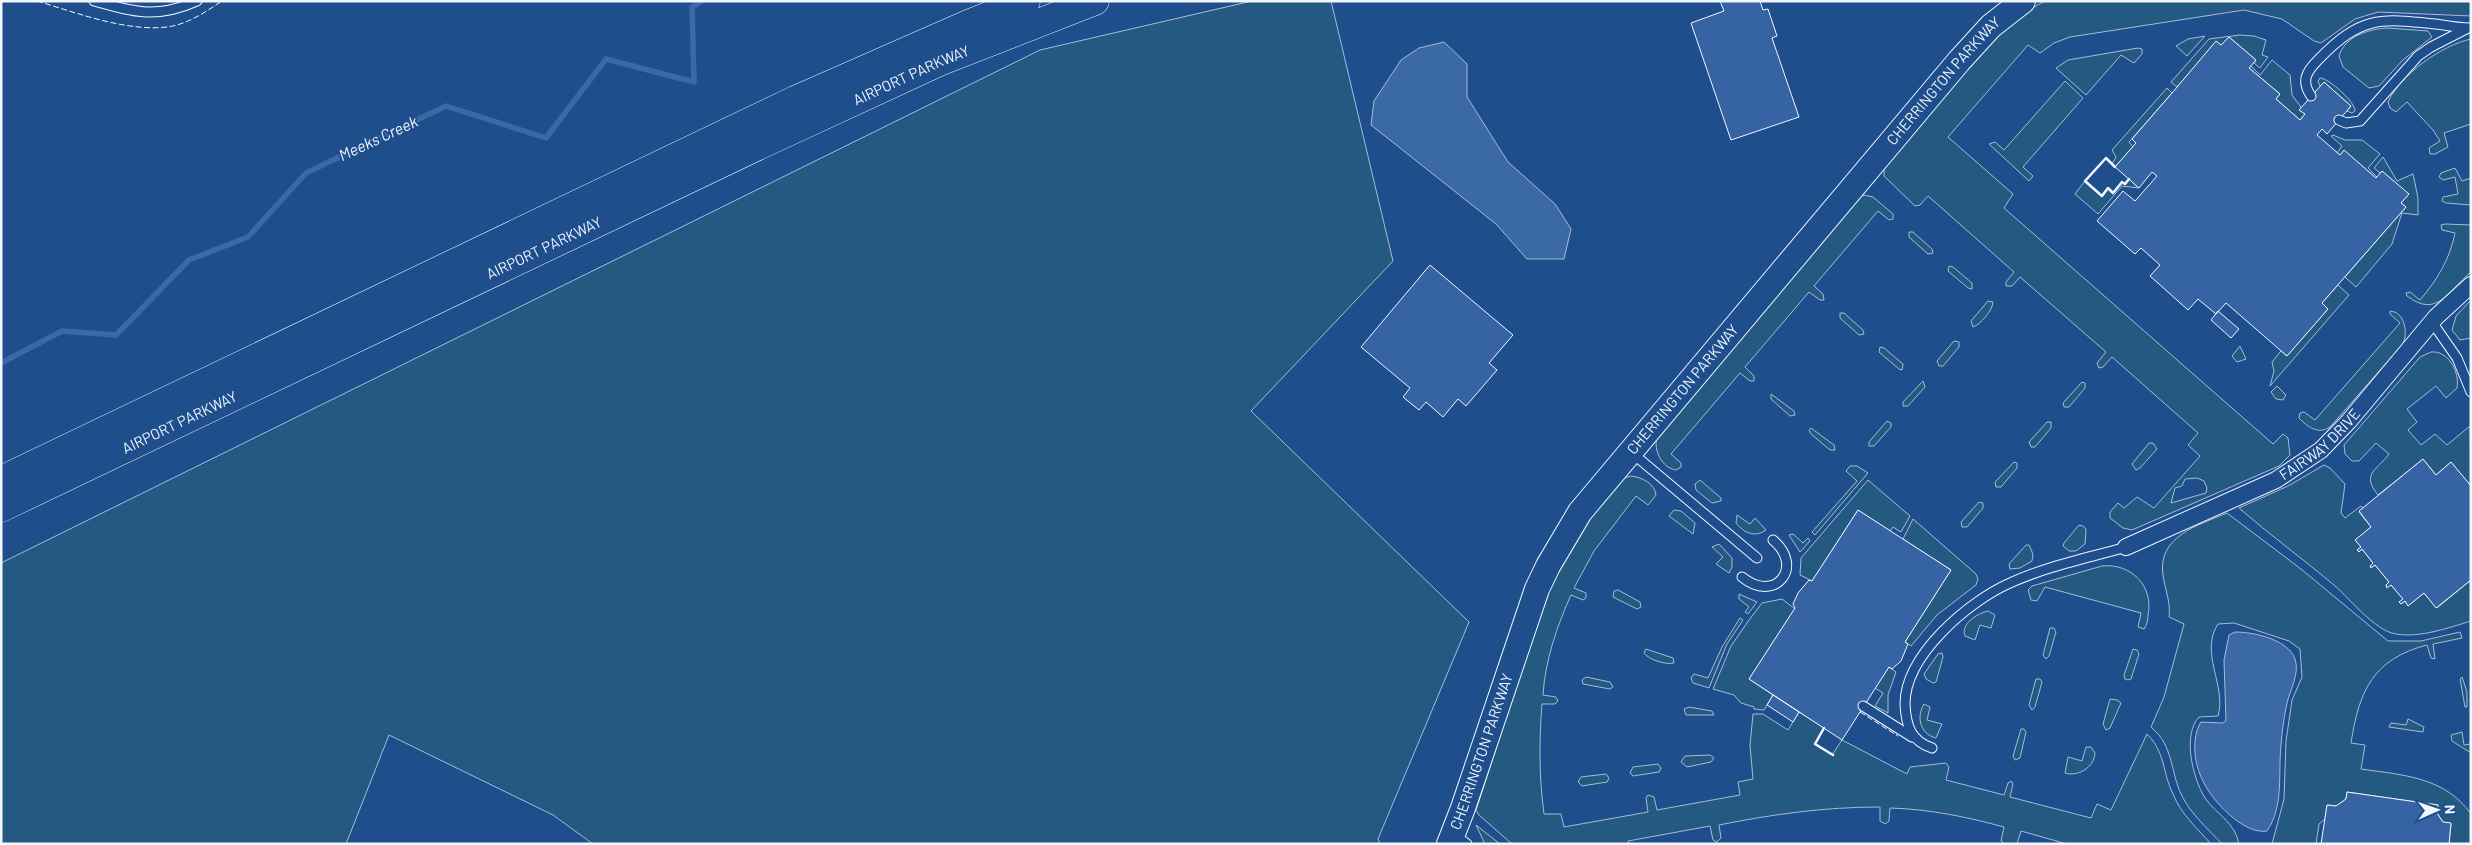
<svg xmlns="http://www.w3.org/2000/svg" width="2472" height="845" font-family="Barlow,sans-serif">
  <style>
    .green { fill: #245a82; stroke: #a8bbd7; fill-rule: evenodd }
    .water { fill: #3b69a3; stroke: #a8bbd7 }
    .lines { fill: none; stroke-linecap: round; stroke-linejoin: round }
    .stream { stroke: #3b69a3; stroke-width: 5.5 }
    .building { fill: #3563a3; stroke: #f2f6ff }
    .lane-casing { stroke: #f2f6ff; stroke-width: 11 }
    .street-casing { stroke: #f2f6ff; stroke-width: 18 }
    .secondary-casing { stroke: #f2f6ff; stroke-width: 26 }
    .highway-casing { stroke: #f2f6ff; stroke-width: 29 }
    .lane { stroke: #1f4e8c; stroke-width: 9 }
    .street { stroke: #1f4e8c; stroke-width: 16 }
    .secondary { stroke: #1f4e8c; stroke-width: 24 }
    .highway { stroke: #1f4e8c; stroke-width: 28 }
    .fence { stroke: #f2f6ff; stroke-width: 1; stroke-dasharray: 6 2.5; stroke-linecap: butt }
    .wall { stroke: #f2f6ff; stroke-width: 2.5 }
    .labels { text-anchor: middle; stroke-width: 4; stroke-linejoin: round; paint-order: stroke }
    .street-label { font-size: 15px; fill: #f2f6ff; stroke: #1f4e8c }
    .water-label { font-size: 16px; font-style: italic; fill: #f2f6ff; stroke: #1f4e8c }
  </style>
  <rect width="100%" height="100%" fill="#1f4e8c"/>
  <path class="green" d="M1252,1H1331L1393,261L1251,411L1469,622L1378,839L1380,844H593L553,815L389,735L346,844H1V563L1040,50Z
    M2045,1H2471V16L2378,12L2355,19L2321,43L2314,41L2282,19L2244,10L2070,37L2054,43L2040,53L2028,45L1948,137L2013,194L2004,208L2273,444L2283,434L2288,438L2290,455L2279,466L2132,530L2123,528L2110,518V512L2118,503L2124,508L2137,497L2154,508L2200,456L2188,445L2198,433L2112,357L2103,367L2099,368L2097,363L2106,352L2020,277L2012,286H2006V282L2014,272L1928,196L1920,205L1915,206L1884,176V168L1996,35L2021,14ZM2197,478L2204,481L2207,488L2206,493L2171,503L2175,488L2182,486L2185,479Z
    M2388,28L2428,31L2432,37L2403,60L2379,86L2369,88L2343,67L2339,56C2345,36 2369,29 2388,28Z
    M2240,35L2254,36L2266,40L2262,55L2268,57L2260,68L2254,63L2256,60L2229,37L2221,45L2216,42L2177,87L2171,82L2209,39Z
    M2205,36L2187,56L2176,46L2188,39Z
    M2471,39V124L2444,133L2448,147L2435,154H2430L2429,148L2440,141L2433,130L2407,102L2396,112L2390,108L2388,102C2400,75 2442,45 2471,39Z
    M2138,48L2142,49V54L2134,63L2121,55L2086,95L2056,68L2068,60Z
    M2272,60L2290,75L2292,95L2301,107L2300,110L2305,114L2300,120L2276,99L2280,94L2249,68L2251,66L2260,75Z
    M2320,78C2329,78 2356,103 2355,111L2352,113L2347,111L2351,106L2324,82L2320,86L2318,81Z
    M2065,81L2083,98L2023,167L2033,176L2029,181L1989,144L1995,142L2004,150Z
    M2167,88L2172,93L2129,142L2133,147L2115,167L2112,164L2116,157L2112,150Z
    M2333,135L2345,140H2362L2380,154L2368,168L2377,177L2376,178L2344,151L2340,155L2337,153L2342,146L2331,136Z
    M2383,157L2397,181L2413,174L2418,198V215L2402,213L2392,244L2356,287L2345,277L2406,207L2401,203L2408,195L2382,171L2380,173L2374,168Z
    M2455,168L2462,181L2471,178V205L2446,203L2442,201L2443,197L2458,194L2455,177L2443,180L2439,177L2441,173Z
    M2129,179L2139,188L2122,186L2098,214L2075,194L2085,181L2101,195L2108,188L2113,192L2122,182L2125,184Z
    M1864,195L1873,197L1893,214V219L1889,220L1878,211L1814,286L1823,294L1824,300H1820L1809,292L1745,367L1754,376V381H1750L1740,373L1671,454L1681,463V467L1676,470C1662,468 1653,450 1657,437L1858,198Z
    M2445,224L2471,225V272C2448,291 2437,319 2407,296L2406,293L2410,292L2420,300C2437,280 2450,259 2455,233L2442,230L2441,225Z
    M1909,232H1913L1932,249L1933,253L1928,254L1909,237Z
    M1949,266L1953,267L1972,283V289L1968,288L1948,271Z
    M2338,285L2349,295L2270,386L2274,371L2272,362L2281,351L2287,356L2328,309L2322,303Z
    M2471,300V338L2460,340L2452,330L2456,316Z
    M1988,301L1993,302C1993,310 1980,325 1973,327L1971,321Z
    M2390,311C2405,312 2408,333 2403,344L2330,427C2318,435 2308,427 2299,418L2300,413L2304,412L2315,420L2400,323L2390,314Z
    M1840,313H1844L1863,330L1864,334L1859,335L1840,318Z
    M1954,341L1959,342V347L1943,366H1939L1937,361Z
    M2240,346L2246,359L2237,362L2232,356Z
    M1880,347L1884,348L1903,364L1902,370L1899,369L1879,352Z
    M2431,352C2448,350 2460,372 2457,388L2446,398L2436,386L2407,409L2417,422L2408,430L2421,445L2435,434L2447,445L2470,426L2471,483L2469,484L2451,462L2436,475L2423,459L2378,495C2361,474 2376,471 2389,454L2376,443L2359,461H2352L2345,454L2344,445L2420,357Z
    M1923,381L1925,387L1908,406H1903V402Z
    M2082,382L2085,383V388L2069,407H2064L2063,403Z
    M2277,386L2286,395L2283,400L2276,399L2271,392Z
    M1771,394L1794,411L1795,415L1790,416L1771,399Z
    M1887,421L1891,423V427L1874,446H1869V442Z
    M2047,422H2051V428L2035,447H2031L2029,442Z
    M1811,428L1834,445L1835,450H1830L1811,434L1809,430Z
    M2149,443H2153L2157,449L2140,468L2136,470L2132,464Z
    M2014,462L2017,463V468L2001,487H1996L1995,482Z
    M2324,465L2330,468L2345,484L2341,513L2345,518L2361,506L2363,508L2359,512L2371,527L2356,540L2361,547L2357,550L2359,552L2362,549L2373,563L2370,566L2371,567L2375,565L2389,582L2386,585L2387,587L2391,585L2403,599L2400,602L2401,604L2405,601L2408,605L2424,593L2437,608L2471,580V621C2448,628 2420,638 2396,634C2375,631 2350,599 2334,585C2303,559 2270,535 2239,508L2288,486Z
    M1850,466H1857L1868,473L1815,535L1812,532L1857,481L1846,471Z
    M1631,476C1642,477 1655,484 1656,495L1648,505L1636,496L1594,551L1574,588L1586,593V598L1583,600L1571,595C1557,626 1545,661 1543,695L1556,697L1558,701L1555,704H1542C1539,741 1539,777 1544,814H1561L1564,827L1648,812L1646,798L1648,795L1654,797L1657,810L1740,795L1738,782L1753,779L1750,745L1753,714H1763L1788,730L1799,712L1824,728L1815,744L1832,755L1842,740L1907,774L1910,767L1946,763L1949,767L1946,780L2004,795L2008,783L2011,781L2013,784L2010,797L2091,818L2097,804L2111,810L2147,734C2166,753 2162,772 2173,794C2181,814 2197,828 2211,844H2067L2021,831L2017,844H2005L2001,841L2004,827C1967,817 1929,809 1890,808L1889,821L1885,824L1880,821V807C1825,807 1774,814 1719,825L1721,838L1717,842L1713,840L1710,826L1628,841V844H1512L1479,815L1476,810L1478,804L1547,592L1583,526L1621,479Z
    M1700,480L1721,498V501L1712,503L1696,490L1695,484Z
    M1868,480L1910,516L1901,532L1893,527L1890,531L1858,510L1812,581L1800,575L1801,558Z
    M1979,502L1983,503V508L1967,527H1962L1961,522Z
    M1674,510L1681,511L1695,523L1693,534L1669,516Z
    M2227,513L2301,569L2388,641H2421L2460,632L2462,638L2433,644L2435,659L2431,658L2427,645C2373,659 2359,691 2351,743L2365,745L2361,769C2403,775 2445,777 2471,814V844H2449L2451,824L2443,822L2437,813L2438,805L2347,792L2346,799L2336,806L2327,805L2325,819L2319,824L2316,844H2272L2284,799L2286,741L2292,700L2302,677L2300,649L2289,641L2234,623L2218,624C2199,653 2227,686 2218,716L2199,717C2182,735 2193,779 2205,798C2217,815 2235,822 2239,844H2222C2208,829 2191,814 2182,796C2170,772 2174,746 2151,727L2164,697L2184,624L2169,617C2171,602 2165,590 2163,575C2157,536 2199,525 2227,513Z
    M1737,515L1750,524L1755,518L1766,530C1755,538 1744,533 1736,523Z
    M1913,519L1976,574L1978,579L1976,585L1937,615L1911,646L1905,642L1951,570L1903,539Z
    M2079,525L2083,526L2086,529L2085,544L2076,551H2069L2063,546L2064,543Z
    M1793,534L1803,543L1808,538L1810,541L1800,552L1789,535Z
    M1719,544L1732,558V567L1729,573L1716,564L1723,557L1712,547Z
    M2026,545H2029L2033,554L2032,561L2020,568L2010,569L2009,564Z
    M2102,566C2131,563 2154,586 2148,615C2148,620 2147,625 2144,629L2138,627L2141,613L2045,587L2037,601L2031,600L2028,590L2032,586Z
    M1618,590L1640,602L1641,607L1637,609L1613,597L1614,591Z
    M1739,594L1757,602L1748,614L1745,612L1749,607L1739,599Z
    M1782,599L1795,609L1749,679L1773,695L1764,710L1754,709V707L1741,703L1734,695L1713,689L1731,646L1749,620L1762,603Z
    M1988,611L1995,615L1991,628L1980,625L1975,640L1965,636C1960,624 1978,613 1988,611Z
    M1740,618L1743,620L1727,644L1709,688L1693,683L1691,678L1694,674L1708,678L1722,647Z
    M2050,628H2054L2056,632L2049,656L2046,659L2043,655Z
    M1646,649L1673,658L1674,663C1666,665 1649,660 1644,653Z
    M2133,649L2137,650L2139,654L2131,679L2128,680L2125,679L2124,675Z
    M1938,654L1942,653L1943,657L1936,682L1933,683L1926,679L1924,674Z
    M1889,667L1896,672L1888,695V713L1875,706L1883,693L1875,688Z
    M1586,677L1610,682L1613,687L1610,689L1583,684L1582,680Z
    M2462,677L2467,692V707H2465L2460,679Z
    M2036,679H2040L2042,682L2035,707L2032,710L2029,705Z
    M2110,699L2117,700L2121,703L2110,728L2106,730L2103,724Z
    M1924,704L1930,707L1927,720L1942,724L1936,738C1920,734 1916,717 1924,704Z
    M1689,707L1712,711L1714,715H1686L1684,709Z
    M2408,719L2424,727L2423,732L2389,727L2391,723L2406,725Z
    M2021,729H2024L2026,732L2020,758L2015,760L2013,756Z
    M2462,732L2464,745L2471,744V753L2452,741L2451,735Z
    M2086,747H2091L2095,753C2094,767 2079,777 2065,773L2068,757L2082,761Z
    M1710,755L1714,758L1711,762L1687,767L1681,762L1685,756Z
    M1658,764L1661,768L1659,772L1633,776L1630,773L1633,767Z
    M1606,774L1609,778L1607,782L1582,786L1578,782L1581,777Z
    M1476,825L1500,844H1485Z"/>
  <path class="water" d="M1444,42L1467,64V97L1508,162L1555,204L1571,229L1564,259H1527L1496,224L1371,125L1374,101L1401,60L1419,48Z
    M2235,632C2253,632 2288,639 2295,659C2300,673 2290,690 2287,703C2284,717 2282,731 2281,745C2278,773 2284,807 2267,831C2244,835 2212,801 2203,781C2194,764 2191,738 2201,722L2222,723L2226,721L2224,660L2229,635Z"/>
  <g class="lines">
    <path class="stream" d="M1,363L62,331L116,335L189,260L248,237L306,173L446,106L546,138L606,59L694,82L692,7L702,1"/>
  </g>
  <path class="building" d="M1720,1H1760L1763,10L1768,9L1777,36L1772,38L1799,117L1731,140L1691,23L1724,11Z
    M2229,37L2256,60L2249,68L2280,94L2276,99L2300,120L2305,114L2299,110L2324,82L2351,106L2327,134L2322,129L2317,135L2340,155L2344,150L2376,178L2382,171L2409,194L2401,203L2406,207L2322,303L2328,309L2287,356L2226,303L2216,314L2198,299L2188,310L2150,276L2160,265L2141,248L2135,254L2097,221L2123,191L2135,201L2157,176L2152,172L2139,188L2115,167L2136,143L2132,139L2172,93L2216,41L2221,45Z
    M1430,265L1513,335L1489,363L1497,370L1466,406L1458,399L1443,417L1426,402L1419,410L1403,397L1410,388L1361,347Z
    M2218,311L2239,329L2231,338L2211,320Z
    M2423,459L2436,475L2451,462L2471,486V580L2436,608L2424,593L2408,606L2405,601L2401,604L2399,602L2403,599L2391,585L2387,588L2386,585L2389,582L2375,565L2371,568L2370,566L2373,563L2362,549L2359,552L2357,550L2361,547L2355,540L2371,527L2359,511Z
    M1858,510L1951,570L1905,642L1908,644L1901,661L1892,669L1889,667L1842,740L1749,679L1795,608L1793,604L1798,593L1809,580L1812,581Z
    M1773,695L1799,712L1793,722L1767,705Z
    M2347,792L2438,805L2437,813L2443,822L2451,823L2449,844H2321L2327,805L2336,806L2346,799Z"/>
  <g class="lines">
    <defs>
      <path id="lane" d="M94,1C134,12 157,19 197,1
        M2311,96C2301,81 2306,72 2318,60C2361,16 2378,18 2436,24C2448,26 2459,28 2471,28
        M2339,120L2346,123L2360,121L2418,56L2431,47L2468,28
        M2432,322L2457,358L2471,392
        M1631,452L1757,558
        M1742,577C1775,604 1805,567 1773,540
        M1863,706L1912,737
        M1932,748C1911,741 1906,726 1905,704C1905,655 1969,601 2010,583C2047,566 2088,558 2126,547
        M1453,834L1467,844"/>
      <g id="street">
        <path id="s1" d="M2126,547L2276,480L2321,450L2349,421L2436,317L2471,285"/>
      </g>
      <g id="secondary">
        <path id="s2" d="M1449,844L1463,808L1537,589L1548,566L1580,512L1959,61L1991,26L2023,1"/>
      </g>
      <g id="highway">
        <path d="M1,480L795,100L968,24L1026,1"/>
        <path id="s3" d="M1,508L760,145L939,62L1095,1"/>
      </g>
    </defs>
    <use href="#lane" class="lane-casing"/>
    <use href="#street" class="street-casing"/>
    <use href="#secondary" class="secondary-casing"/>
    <use href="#highway" class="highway-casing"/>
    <use href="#lane" class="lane"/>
    <use href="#street" class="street"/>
    <use href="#secondary" class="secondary"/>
    <use href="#highway" class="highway"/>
    <path class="fence" d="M37,1C77,13 132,34 173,26C191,22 207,11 222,1
      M1860,712L1898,736"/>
    <path class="wall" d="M2115,167L2106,158L2085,181L2102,196L2108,188L2113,193L2122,182L2125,184L2129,179
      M1824,728L1815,744L1833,755"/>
  </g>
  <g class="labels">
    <g class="street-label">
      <text dy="5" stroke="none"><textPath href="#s3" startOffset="1008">AIRPORT PARKWAY</textPath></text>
      <text dy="5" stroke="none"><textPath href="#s2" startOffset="922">CHERRINGTON PARKWAY</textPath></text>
      <text dy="5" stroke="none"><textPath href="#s3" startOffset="602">AIRPORT PARKWAY</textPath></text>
      <text dy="5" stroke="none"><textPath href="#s2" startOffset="518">CHERRINGTON PARKWAY</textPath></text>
      <text dy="5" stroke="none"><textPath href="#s3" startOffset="198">AIRPORT PARKWAY</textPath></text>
      <text dy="5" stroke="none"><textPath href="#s1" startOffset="221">FAIRWAY DRIVE</textPath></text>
      <text dy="5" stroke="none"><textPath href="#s2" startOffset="98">CHERRINGTON PARKWAY</textPath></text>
    </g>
    <g class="water-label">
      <text transform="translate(378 138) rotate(-25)" y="6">Meeks Creek</text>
    </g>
  </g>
  <rect width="2472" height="845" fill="none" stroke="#f2f6ff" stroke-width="5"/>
  <g transform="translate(2437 810) rotate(88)" stroke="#1f4e8c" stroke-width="4" paint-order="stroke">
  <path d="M0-4L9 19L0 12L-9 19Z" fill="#f2f6ff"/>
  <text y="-8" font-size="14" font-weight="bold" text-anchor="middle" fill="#f2f6ff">N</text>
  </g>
</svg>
